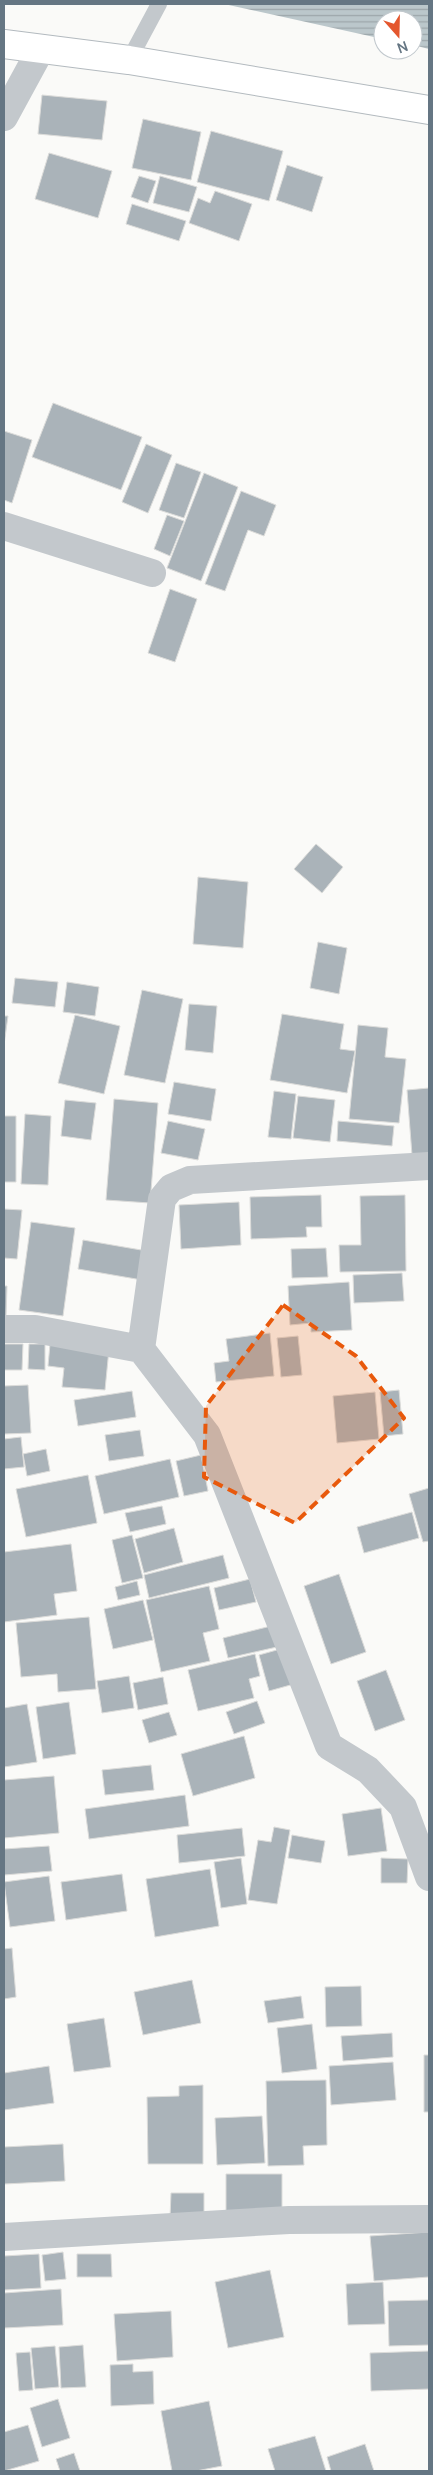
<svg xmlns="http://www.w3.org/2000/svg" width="433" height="2475" font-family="Manrope,sans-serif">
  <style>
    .water { fill: url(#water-rules) }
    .building { fill: #aab3b9; stroke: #dcdcda }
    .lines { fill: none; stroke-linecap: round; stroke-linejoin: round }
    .secondary-casing { stroke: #b3babf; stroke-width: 30 }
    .service { stroke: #c3c8cc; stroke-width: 16 }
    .minor { stroke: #c3c8cc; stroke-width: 28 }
    .secondary { stroke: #fff; stroke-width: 28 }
    .marked { fill: #e8590c; fill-opacity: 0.2; stroke: #e8590c; stroke-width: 4; stroke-dasharray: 10 6; stroke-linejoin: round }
  </style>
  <defs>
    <pattern id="water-rules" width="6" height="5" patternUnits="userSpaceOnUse" patternTransform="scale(1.25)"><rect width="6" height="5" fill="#bbc7cb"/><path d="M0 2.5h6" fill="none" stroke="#9ca6aa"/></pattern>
  </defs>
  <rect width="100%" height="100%" fill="#fafaf8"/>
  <path class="water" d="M224,4H429V49L413,45V20H383V39Z"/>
  <path class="building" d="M42,95L107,101L102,140L38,134Z
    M143,119L201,132L191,180L132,168Z
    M211,131L283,151L269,201L197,182Z
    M49,153L112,171L98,218L35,199Z
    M287,165L323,177L312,212L276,200Z
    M139,176L156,181L148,203L131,197Z
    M160,176L197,187L189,212L153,203Z
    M215,191L252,204L239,241L189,223L198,198L210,203Z
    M132,204L186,221L179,241L126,224Z
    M53,403L142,437L121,490L32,457Z
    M4,431L32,440L12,503L4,500Z
    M146,444L172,455L148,513L122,502Z
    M176,463L201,472L184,518L159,510Z
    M204,473L238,487L201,581L167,568Z
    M241,491L276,505L264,536L248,530L225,591L205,584Z
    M167,515L184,521L170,556L154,549Z
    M170,589L197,599L175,662L148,653Z
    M316,844L343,867L322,893L294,869Z
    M198,877L248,882L243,948L193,944Z
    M318,942L347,948L339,994L310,988Z
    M15,978L58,982L55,1007L12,1003Z
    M67,982L99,987L95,1016L63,1012Z
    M142,990L183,999L165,1083L124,1075Z
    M189,1004L217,1006L213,1053L185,1050Z
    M282,1014L344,1024L340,1049L355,1051L347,1093L270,1080Z
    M75,1015L120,1026L104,1094L58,1083Z
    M4,1016H8L4,1045Z
    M358,1025L388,1028L385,1057L406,1059L399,1123L349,1119Z
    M174,1082L216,1089L211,1121L168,1114Z
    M429,1088V1153L412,1155L407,1090Z
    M274,1091L296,1094L291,1139L268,1137Z
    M298,1096L335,1100L330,1142L293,1138Z
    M114,1099L158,1103L150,1203L106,1200Z
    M65,1100L96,1103L91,1140L61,1136Z
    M25,1114L51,1116L48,1185L21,1184Z
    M4,1116H16V1182H4Z
    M168,1121L205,1129L198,1160L161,1153Z
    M338,1121L394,1126L392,1146L337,1141Z
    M321,1195L322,1227H306L307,1237L251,1239L250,1197Z
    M405,1195L406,1271L340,1272L339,1245H361L360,1196Z
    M239,1202L241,1245L181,1249L179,1205Z
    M4,1209L22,1210L17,1259L4,1258Z
    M31,1222L75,1228L63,1316L19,1310Z
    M83,1240L147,1251L142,1280L78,1269Z
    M326,1248L328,1277L292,1278L291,1249Z
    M402,1273L404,1301L354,1303L353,1275Z
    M349,1282L352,1330L311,1332V1323L290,1325L288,1286Z
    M4,1286H7L6,1316H4Z
    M270,1333L274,1376L216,1382L214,1363L229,1361L226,1339Z
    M298,1336L302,1375L281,1377L277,1338Z
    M4,1344H23L22,1370H4Z
    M29,1344H45V1370L28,1369Z
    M50,1344L109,1349L105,1390L62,1387L64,1368L48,1366Z
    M28,1385L31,1433L4,1434V1386Z
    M399,1390L403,1434L384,1436L380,1392Z
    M132,1391L136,1417L78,1426L74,1400Z
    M375,1392L379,1439L337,1443L333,1396Z
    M140,1430L144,1456L109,1461L105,1435Z
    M21,1437L24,1467L4,1469V1439Z
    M46,1449L50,1471L27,1476L23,1454Z
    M201,1455L208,1491L184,1496L176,1461Z
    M170,1459L179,1497L104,1514L95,1476Z
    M88,1475L97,1523L26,1537L16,1489Z
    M429,1488V1541L423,1542L409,1494Z
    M162,1506L166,1524L130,1532L125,1513Z
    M412,1512L419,1538L364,1553L357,1527Z
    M174,1528L183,1562L144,1573L135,1539Z
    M132,1535L143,1578L122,1583L112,1540Z
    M71,1544L77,1591L54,1594L57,1615L4,1622V1552Z
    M223,1555L229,1578L149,1598L144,1575Z
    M339,1574L366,1652L331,1664L304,1586Z
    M250,1579L256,1602L219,1610L214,1588Z
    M137,1581L140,1595L118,1600L115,1587Z
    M209,1586L219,1629L203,1633L210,1661L161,1672L146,1600Z
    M143,1600L153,1640L113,1649L104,1609Z
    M89,1617L96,1689L58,1692L57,1674L21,1677L16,1623Z
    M271,1626L277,1647L228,1658L223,1638Z
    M284,1648L294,1684L269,1691L259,1655Z
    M255,1654L260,1676L249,1679L254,1698L198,1711L188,1670Z
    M386,1670L405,1720L375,1731L357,1681Z
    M129,1676L134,1708L102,1713L97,1681Z
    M163,1677L168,1704L138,1710L133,1683Z
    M257,1701L265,1723L234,1734L226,1712Z
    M69,1702L76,1754L43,1759L36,1707Z
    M27,1704L37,1762L4,1767V1708Z
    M169,1712L177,1735L149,1743L142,1720Z
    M244,1736L255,1778L193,1796L181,1754Z
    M151,1765L154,1790L105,1795L102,1770Z
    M54,1776L59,1833L4,1838V1780Z
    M185,1795L189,1826L89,1839L85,1809Z
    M381,1808L387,1851L348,1856L342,1814Z
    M274,1827L290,1830L277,1904L248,1900L258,1840L271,1842Z
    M242,1828L245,1856L179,1863L177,1835Z
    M292,1835L325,1841L321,1863L288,1858Z
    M49,1846L52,1871L4,1875V1849Z
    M241,1858L247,1904L221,1908L214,1862Z
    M381,1858L408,1859L407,1883H381Z
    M210,1869L219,1926L155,1937L146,1879Z
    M122,1874L127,1911L66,1920L61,1882Z
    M49,1876L55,1921L10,1927L4,1882Z
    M12,1948L16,1997L4,1999V1949Z
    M192,1980L201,2023L143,2035L134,1992Z
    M361,1986L362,2026L326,2027L325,1987Z
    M301,1996L304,2018L268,2023L264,2001Z
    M104,2018L111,2067L74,2072L67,2024Z
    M312,2024L317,2069L282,2073L277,2028Z
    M392,2033L393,2057L343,2061L341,2036Z
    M424,2055H429V2112H424Z
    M393,2062L396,2100L331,2105L329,2066Z
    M49,2066L54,2103L4,2110V2073Z
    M326,2080L327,2145L303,2146L304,2165L268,2166L266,2081Z
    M203,2085V2164H148L147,2097L179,2096V2086Z
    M262,2116L265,2163L217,2165L215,2118Z
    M63,2144L65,2181L4,2184V2147Z
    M226,2174H282V2210L226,2211Z
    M171,2193H204V2217L170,2218Z
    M429,2232V2277L374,2281L370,2236Z
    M63,2252L66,2279L45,2281L42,2255Z
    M39,2254L41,2288L4,2290V2256Z
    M77,2254H111L112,2277H77Z
    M270,2270L284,2337L228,2348L215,2282Z
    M383,2282L385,2324L348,2325L346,2284Z
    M61,2289L63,2325L4,2328V2293Z
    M429,2300V2345L389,2346L388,2301Z
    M171,2311L173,2357L117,2361L114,2314Z
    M83,2345L86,2387L61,2388L59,2347Z
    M55,2346L59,2387L35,2389L31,2348Z
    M429,2351V2389L371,2391L370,2353Z
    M30,2352L33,2390L19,2391L16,2353Z
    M133,2364V2372L153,2371L154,2404L111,2406L110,2365Z
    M58,2399L70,2438L42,2447L30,2408Z
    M209,2401L222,2466L196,2471H172L161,2411Z
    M28,2425L39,2461L4,2471V2432Z
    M315,2436L326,2471H275L268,2449Z
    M365,2444L374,2471H331L327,2457Z
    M74,2453L80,2471H60L56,2459Z"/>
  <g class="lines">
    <defs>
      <path id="secondary" d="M4,44L129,60L429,110"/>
    </defs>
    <use href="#secondary" class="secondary-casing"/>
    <path class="service" d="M129,60L159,4"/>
    <path class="minor" d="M4,117L41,49
      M4,526L152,573
      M4,1329H35L141,1349L207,1435L329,1746L368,1770L403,1807L429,1877
      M141,1349L162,1199L171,1188L190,1180L429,1166
      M4,2237L289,2220L429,2219"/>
    <use href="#secondary" class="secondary"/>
  </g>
  <path class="marked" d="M283,1305L356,1356L404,1418L295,1523L204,1477L206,1406Z"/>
  <rect width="433" height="2475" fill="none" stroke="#657683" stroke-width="10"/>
  <g transform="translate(398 35) rotate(160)"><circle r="24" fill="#ffffff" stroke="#c1c8cd"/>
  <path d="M0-4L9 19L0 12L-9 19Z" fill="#e4572e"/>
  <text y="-8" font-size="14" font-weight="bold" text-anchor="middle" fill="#657683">N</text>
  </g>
</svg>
